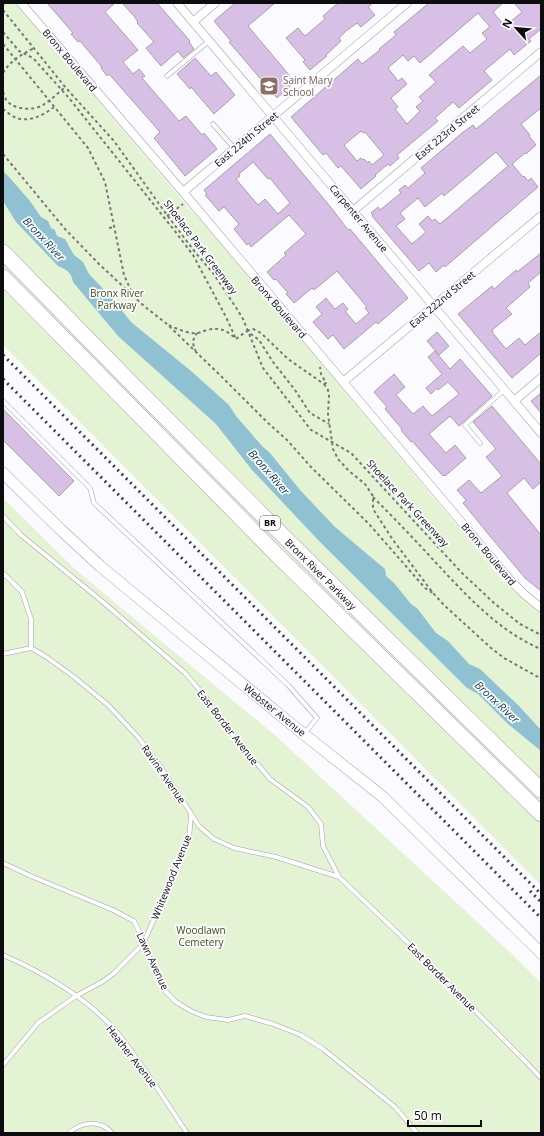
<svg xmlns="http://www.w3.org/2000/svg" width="544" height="1136" font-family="'Open Sans',sans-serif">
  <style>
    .green { fill: #e4f3d4 }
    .water { fill: #8fc1d2 }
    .building { fill: #d7bfe5; stroke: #a6a2a8; fill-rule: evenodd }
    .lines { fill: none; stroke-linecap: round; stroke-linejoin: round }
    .service-casing { stroke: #a2a1a8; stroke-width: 5 }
    .minor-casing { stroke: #a2a1a8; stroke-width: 9 }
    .secondary-casing { stroke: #a2a1a8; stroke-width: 12 }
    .motorway-casing { stroke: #a2a1a8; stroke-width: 16 }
    .path { stroke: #78787b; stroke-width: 2; stroke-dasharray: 3 3; stroke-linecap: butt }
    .service { stroke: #fff; stroke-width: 4 }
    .minor { stroke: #fff; stroke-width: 8 }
    .secondary { stroke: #fff; stroke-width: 11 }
    .motorway { stroke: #fff; stroke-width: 15 }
    .rail { stroke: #414042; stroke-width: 3; stroke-dasharray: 2 4; stroke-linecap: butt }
    .labels { text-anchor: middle; stroke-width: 3.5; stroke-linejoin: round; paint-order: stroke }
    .shield { fill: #fbfbff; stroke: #545456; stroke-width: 1 }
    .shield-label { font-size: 9px; font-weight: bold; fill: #0d0c0e }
    .street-label { font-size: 10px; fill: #0d0c0e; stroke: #fbfbff }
    .education-label { font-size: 10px; fill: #785e54; stroke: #fbfbff; text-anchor: start }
    .park-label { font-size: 10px; fill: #3a5117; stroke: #fbfbff }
    .water-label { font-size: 11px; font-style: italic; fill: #13404d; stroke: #fbfbff }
  </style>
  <rect width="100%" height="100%" fill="#fbfbff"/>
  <path class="green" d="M3,3H15L179,196L247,274L504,582L532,607L541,614V885L3,345Z
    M3,498L75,569L137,621L276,736L512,954L541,983V1133H3Z"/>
  <path class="water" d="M3,171L9,177L30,201L41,217L48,221L51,228L55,230L57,236L65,239L74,255L83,262L89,274L112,298L131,322L191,371L229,405L236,416L262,446L270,453L300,490L335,527L385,569L386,576L394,583L411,604L417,608L436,633L448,641L469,664L480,669L519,706L541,730V751L508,724L478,694L467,688L321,543L252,470L216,424L118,336L73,282C71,272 67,270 58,266L16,222L3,201Z"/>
  <path class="building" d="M47,3H115L105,12L138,50L123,62L133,74L139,69L145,76L142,78L179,121L186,116L202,135L204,133L217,149L185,176L154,138L160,132L109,74L107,76L101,68L102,67L80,41L78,42L71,34L73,33Z
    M122,3H157L190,41L189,42L194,49L183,58L178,51L161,66L146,48L154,42L137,23L138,22L134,16Z
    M235,3H275L248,26L295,82L277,98L229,42L231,41L214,21Z
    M338,3H373L368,7L375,15L361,27L357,23L346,31L339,38L341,41L326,55L327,56L310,70L303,62L305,60L286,38L298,28L305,36L325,19L323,16Z
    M429,3H503L493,12L505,26L522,12L514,3H541V29L529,39L531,41L514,55L510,49L484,71L492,80L459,108L453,102L435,118L438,121L397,155L399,158L390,166L388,164L375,175L376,176L361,189L341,166L338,168L326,153L323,155L291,117L358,59L362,64L380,50L379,49L396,35L394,32ZM478,13L490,27L482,33L487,39L470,53L463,46L429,75L436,82L419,97L423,101L416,107L420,111L407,124L395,109L398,107L391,98L407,84L402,78L398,81L388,68L403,55L408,61L414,56L420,63ZM361,131L363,133L365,132L384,155L372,165L369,161L368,163L364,159L363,160L361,158L357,161L344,145Z
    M195,58L211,76L216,72L235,95L214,114L191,87L190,89L177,74Z
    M541,75V108L521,124L530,135L529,136L536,145L526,154L525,153L512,164L523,177L524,176L528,181L531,178L538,187L445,267L444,265L436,272L429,263L419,271L372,216L373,215L371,213L378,207L380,210L401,193L399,190L405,185L408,188L425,173L421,168L462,133L473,125L476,129ZM496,152L508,166L440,224L435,219L432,221L428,216L419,224L426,232L412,244L396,226L405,219L400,213L418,198L425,207L442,193L444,196Z
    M270,134L333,210L348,230L350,229L408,298L378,324L376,322L344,349L333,335L328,339L313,322L322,314L316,307L326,298L335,309L343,303L348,309L345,311L356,324L369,313L365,308L367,307L337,271L314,290L312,288L294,303L286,294L288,293L276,279L274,280L267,272L286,255L284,253L306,234L289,215L251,247L249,243L247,245L234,229L239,224L224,207L219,211L205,195L207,194L204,190ZM253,162L268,179L270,178L290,203L278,214L265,199L258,205L236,179L240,176L239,174Z
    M541,253V272L528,283L530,287L506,308L512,314L492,330L493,332H492L506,349L519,338L525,345L541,332V353L512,378L458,314L492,286L494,289L516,270L517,272Z
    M437,332L449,346L439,355L427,341Z
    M435,351L450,369L460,359L492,396L459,426L450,416L429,434L446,453L455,445L466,458L445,476L444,475L443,476L412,441L411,442L401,430L402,429L385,409L387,407L374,392L394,374L405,387L396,395L413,414L423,406L432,416L459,394L448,382L438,390L437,388L431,394L426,388L442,374L428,357Z
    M541,393V413L531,401Z
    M492,406L541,464V482L533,489L524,478L507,493L541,535V591L525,578L485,530L463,503L466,500L457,490L469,480L481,493L502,476L486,457L496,449L473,422Z
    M3,409L74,481L59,496L3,440Z"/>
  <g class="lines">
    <defs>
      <path id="service" d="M167,76L209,41
        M213,124L234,148
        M3,401L90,488L94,503L288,685L317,718L304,734
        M480,443L465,425L504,390
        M3,516L21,535L103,602L185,673L208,700L222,722L270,779L308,807L321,824L323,846L339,877L400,935L525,1061L541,1078
        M3,573L22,592L31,619V648
        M3,654L31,648L45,656L74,677L108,705L138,737L161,767L199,826L214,839L234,848L276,857L339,877
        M3,863L33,877L113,910L134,921L140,933L143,944L157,974L166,992L176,1002L191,1011L206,1017L228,1020L245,1016L273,1024L301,1035L323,1049L395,1107L417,1133
        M3,955C44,973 86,997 116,1031C142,1063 164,1099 187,1133
        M3,1065L38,1023L76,996L102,982L113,974L143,944L159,908L173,872L189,839L191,815
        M69,1133C81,1122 100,1119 112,1133"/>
      <path id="minor" d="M21,3L183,192L511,581L524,594L541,608
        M177,3L541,433
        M193,22L215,3
        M183,192L407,3
        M353,211L541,52
        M343,382L541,216
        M514,401L541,378"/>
      <path id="secondary" d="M3,473L60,529L100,566L291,724L383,797L541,953"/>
      <path id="motorway" d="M3,252C180,434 359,613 541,790
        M3,277L278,556L541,814"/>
    </defs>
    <use href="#service" class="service-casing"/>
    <use href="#minor" class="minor-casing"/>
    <use href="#secondary" class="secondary-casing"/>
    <use href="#motorway" class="motorway-casing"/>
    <path class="path" d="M3,4L5,3
      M3,10L66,88L114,141L167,215L195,252L213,273L237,309L243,319L263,368L311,430L351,453L462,573L494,603L520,624L541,635
      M3,32L19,51L33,58L69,98L174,230L193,255L226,317L236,339
      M3,44L88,148L105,182L124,275L133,295
      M3,73C11,60 20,56 34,48
      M3,92C4,94 5,99 7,101C15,110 33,111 43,105C51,100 58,93 65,87
      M3,109C8,113 14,118 20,119C33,121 45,114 54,107
      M3,154L65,229L99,264L144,306L167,324L224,379L268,423L288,441L311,467L369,524L425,588L433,593
      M167,216L183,204
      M109,228L114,227
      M169,325C176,329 190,334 197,333C200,333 203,331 207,330C219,327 227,330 236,339L247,331L259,340L273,362L295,390L310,413L329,424
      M247,331L253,329L261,333L288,359L324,384L326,383L321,374L320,367
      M196,352C193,344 191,342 197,333
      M324,384L328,390L329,396L328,414L333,449L338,459L349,471L365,484L373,496V509L393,540L433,593L444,605L491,648L504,658L538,677L541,680
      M373,497C395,519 417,542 438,565C468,597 500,632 541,649"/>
    <use href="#service" class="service"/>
    <use href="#minor" class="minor"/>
    <use href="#secondary" class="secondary"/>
    <use href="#motorway" class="motorway"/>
    <path class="rail" d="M3,355L541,894
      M3,379L541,918
      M530,891L541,902"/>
  </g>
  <defs>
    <symbol id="school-square" viewBox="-11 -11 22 22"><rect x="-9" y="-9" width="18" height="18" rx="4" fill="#8d6e63" stroke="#fbfbff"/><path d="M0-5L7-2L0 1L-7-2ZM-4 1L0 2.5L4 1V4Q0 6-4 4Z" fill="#fff"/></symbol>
  </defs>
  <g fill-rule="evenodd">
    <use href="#school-square" x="258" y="75" width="22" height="22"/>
  </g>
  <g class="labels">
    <rect class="shield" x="260" y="516" width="20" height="14" rx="3"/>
    <g class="shield-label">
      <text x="270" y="526">BR</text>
    </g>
    <g class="street-label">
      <text transform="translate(70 60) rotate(50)" y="4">Bronx Boulevard</text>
      <text transform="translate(447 132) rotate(-40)" y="4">East 223rd Street</text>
      <text transform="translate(246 139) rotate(-40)" y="4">East 224th Street</text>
      <text transform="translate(359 218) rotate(50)" y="4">Carpenter Avenue</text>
      <text transform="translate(201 247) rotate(53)" y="4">Shoelace Park Greenway</text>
      <text transform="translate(442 299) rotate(-40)" y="4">East 222nd Street</text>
      <text transform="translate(279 307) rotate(49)" y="4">Bronx Boulevard</text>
      <text transform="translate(408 503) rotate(47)" y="4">Shoelace Park Greenway</text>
      <text transform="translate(489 554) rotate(50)" y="4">Bronx Boulevard</text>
      <text transform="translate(321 574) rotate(45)" y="4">Bronx River Parkway</text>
      <text transform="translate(275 710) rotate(39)" y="4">Webster Avenue</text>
      <text transform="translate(228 727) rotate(52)" y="4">East Border Avenue</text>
      <text transform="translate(164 774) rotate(55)" y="4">Ravine Avenue</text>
      <text transform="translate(171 877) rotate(-68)" y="4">Whitewood Avenue</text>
      <text transform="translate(153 961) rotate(65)" y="4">Lawn Avenue</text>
      <text transform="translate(442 977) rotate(45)" y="4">East Border Avenue</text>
      <text transform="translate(132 1056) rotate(52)" y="4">Heather Avenue</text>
    </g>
    <g class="education-label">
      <text x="283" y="84">Saint Mary<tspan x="283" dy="12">School</tspan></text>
    </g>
    <g class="park-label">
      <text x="117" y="297">Bronx River<tspan x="117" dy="12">Parkway</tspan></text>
      <text x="201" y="934">Woodlawn<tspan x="201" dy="12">Cemetery</tspan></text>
    </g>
    <g class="water-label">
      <text transform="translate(44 239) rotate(47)" y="4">Bronx River</text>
      <text transform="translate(269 472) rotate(49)" y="4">Bronx River</text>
      <text transform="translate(497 702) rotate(43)" y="4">Bronx River</text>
    </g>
  </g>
  <rect width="544" height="1136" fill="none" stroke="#0d0c0e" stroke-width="8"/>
  <g transform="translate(516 28) rotate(297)" stroke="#fbfbff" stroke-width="3" paint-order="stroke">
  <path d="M0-3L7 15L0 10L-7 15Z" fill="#0d0c0e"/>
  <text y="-6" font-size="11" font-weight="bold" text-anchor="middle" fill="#0d0c0e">N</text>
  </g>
  <path d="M408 1120v6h73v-6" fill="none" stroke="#0d0c0e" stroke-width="2"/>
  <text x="414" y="1120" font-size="12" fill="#0d0c0e" stroke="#fbfbff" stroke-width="3" paint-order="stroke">50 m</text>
</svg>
